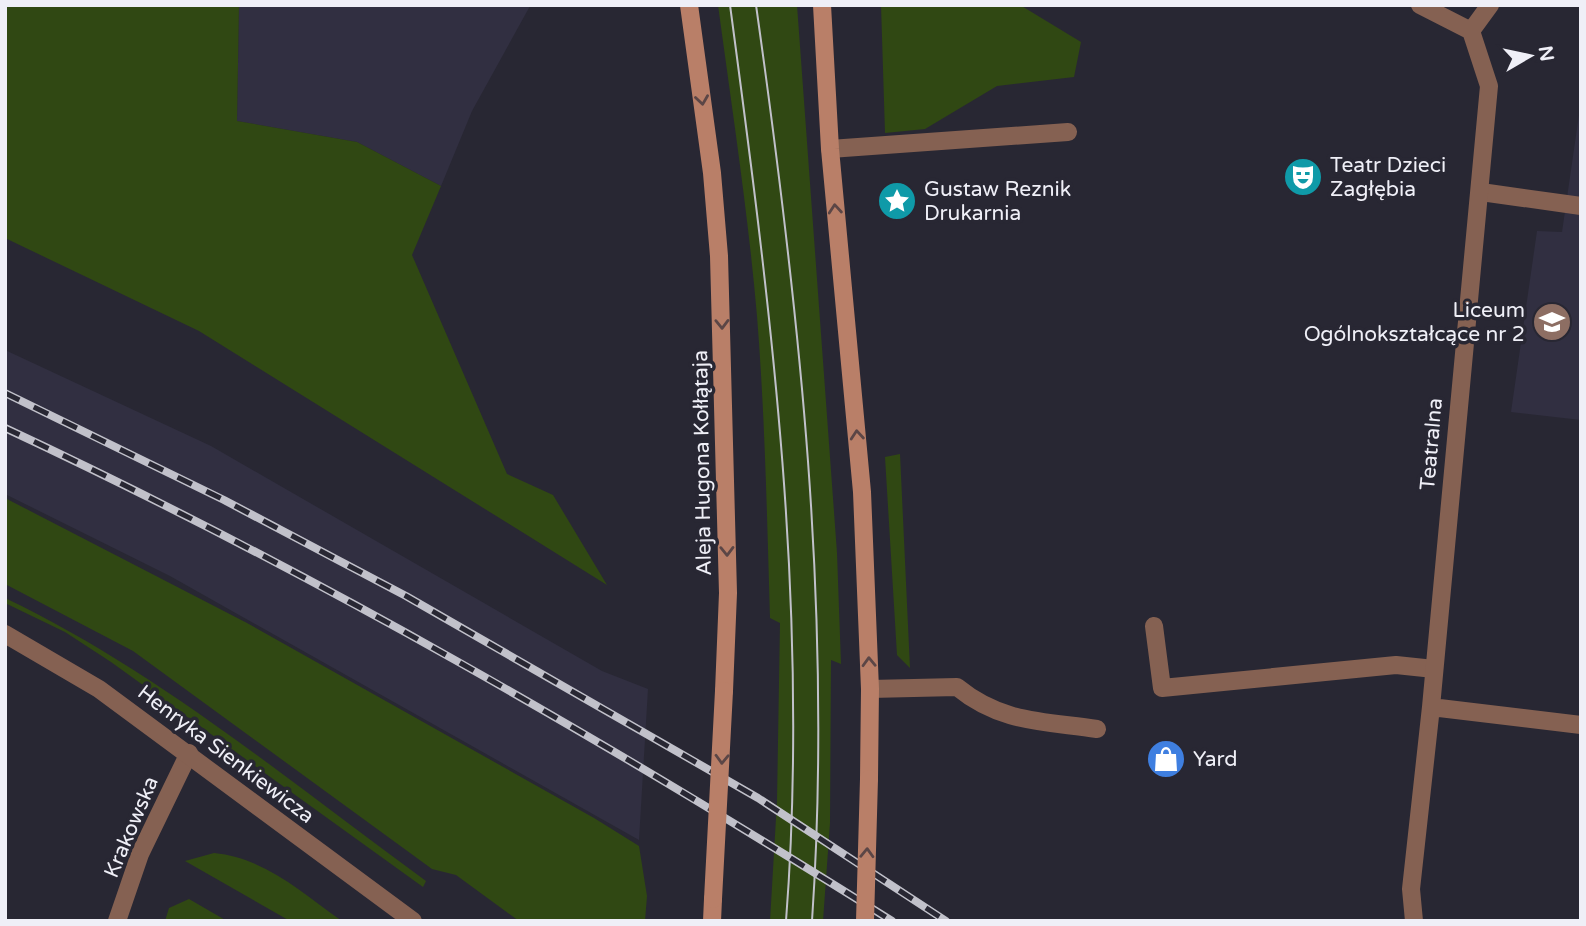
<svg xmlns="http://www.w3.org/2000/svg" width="1586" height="926" font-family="'Varela Round',sans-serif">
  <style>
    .built { fill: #312f41 }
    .green { fill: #304813 }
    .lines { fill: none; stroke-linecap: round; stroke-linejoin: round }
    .service { stroke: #856152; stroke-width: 18 }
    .minor { stroke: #856152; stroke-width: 18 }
    .tertiary { stroke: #856152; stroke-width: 18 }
    .secondary { stroke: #b97f68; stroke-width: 18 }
    .tram { stroke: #c1c1ca; stroke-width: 2 }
    .rail-casing { stroke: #c1c1ca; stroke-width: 8 }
    .rail { stroke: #282733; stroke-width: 5; stroke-dasharray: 16; stroke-linecap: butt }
    .secondary-bridge { stroke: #b97f68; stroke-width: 18 }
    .oneway { stroke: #5b4646 }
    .labels { text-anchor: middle; stroke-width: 7; stroke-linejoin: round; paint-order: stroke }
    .poi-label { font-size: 21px; fill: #efeff7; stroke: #282733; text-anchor: start }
    .street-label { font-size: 21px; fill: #efeff7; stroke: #282733 }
  </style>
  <rect width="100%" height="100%" fill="#282733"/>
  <path class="built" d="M239,5H537L530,6L472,111L441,186L357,142L237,121Z
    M1581,101V420L1511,412L1537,231L1562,232Z
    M5,350L211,446L602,671L648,689L639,840L170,576L5,494Z"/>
  <path class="green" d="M5,5H239L237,121L357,142L441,186L412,255L507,474L553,495L607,585L199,331L5,238Z
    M718,5H797L837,553L841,664L831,660L830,823L823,921H770L777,801L780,623L770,618C767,517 765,416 757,316C748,212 732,109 718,5Z
    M881,5H1020L1081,42L1074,77L997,86L925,129L885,133Z
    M900,454L910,668L897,655L885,457Z
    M5,498L247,623L594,818L639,846L647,896L645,921H519L456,875L432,869L133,651L5,584Z
    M5,598C158,671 290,782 426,881L423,887L111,662L65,632L5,603Z
    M214,853C265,858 301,892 342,921H290L185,861Z
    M189,899L227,921H165L169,908Z"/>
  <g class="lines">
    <path class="service" d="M830,149L1068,132
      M1481,192L1581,206
      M1154,626L1162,688L1396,665L1434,669
      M870,689L957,687C1001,723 1043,721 1097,729"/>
    <path class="minor" d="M1471,31L1490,5
      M1431,707L1581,725
      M117,921L140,854L189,753
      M1414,921L1411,889L1431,707L1489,86L1471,31L1420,5"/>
    <path class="tertiary" d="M5,634L99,689L413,921"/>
    <path class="secondary" d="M689,5L712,173L719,256L728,593L724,691
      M822,5L830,149L862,492L870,689L869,779
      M712,921L713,899"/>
    <path class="tram" d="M730,5C771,311 810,612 786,921
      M756,5C799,309 833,613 812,921"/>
    <defs>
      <path id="rail" d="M5,393L224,500L406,596L758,798L946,921
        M5,428C312,571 605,741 892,921"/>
    </defs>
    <use href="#rail" class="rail-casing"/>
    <use href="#rail" class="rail"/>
    <path class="secondary-bridge" d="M713,899L724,691
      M865,921L869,779"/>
  </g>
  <defs><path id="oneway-chevron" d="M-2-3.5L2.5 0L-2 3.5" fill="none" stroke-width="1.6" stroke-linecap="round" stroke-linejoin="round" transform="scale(1.75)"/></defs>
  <g class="oneway">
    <use href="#oneway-chevron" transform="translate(702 100) rotate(82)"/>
    <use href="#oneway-chevron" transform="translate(835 209) rotate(-95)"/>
    <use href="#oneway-chevron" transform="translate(722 324) rotate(89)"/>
    <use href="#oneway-chevron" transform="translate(857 435) rotate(-95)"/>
    <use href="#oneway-chevron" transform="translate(727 551) rotate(89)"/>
    <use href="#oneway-chevron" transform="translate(869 662) rotate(-92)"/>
    <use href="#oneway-chevron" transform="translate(722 759) rotate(92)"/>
    <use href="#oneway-chevron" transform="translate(867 853) rotate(-88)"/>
  </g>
  <defs>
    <symbol id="theatre-disc" viewBox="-11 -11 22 22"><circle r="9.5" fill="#0f9aa8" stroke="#282733"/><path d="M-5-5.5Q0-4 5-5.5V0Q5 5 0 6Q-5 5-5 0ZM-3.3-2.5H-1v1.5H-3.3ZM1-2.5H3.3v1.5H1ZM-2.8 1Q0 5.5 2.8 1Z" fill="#fff"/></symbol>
    <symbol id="sight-disc" viewBox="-11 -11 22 22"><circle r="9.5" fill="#0f9aa8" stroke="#282733"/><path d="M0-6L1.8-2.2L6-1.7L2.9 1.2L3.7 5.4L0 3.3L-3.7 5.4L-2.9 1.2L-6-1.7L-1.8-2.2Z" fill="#fff"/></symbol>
    <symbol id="school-disc" viewBox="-11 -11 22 22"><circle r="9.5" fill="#8d6e63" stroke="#282733"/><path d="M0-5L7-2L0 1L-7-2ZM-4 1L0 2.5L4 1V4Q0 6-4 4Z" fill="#fff"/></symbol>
    <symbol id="shop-disc" viewBox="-11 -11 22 22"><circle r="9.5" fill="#3f7fe0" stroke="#282733"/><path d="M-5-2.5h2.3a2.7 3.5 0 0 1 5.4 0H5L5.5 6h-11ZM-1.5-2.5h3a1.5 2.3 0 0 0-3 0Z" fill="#fff"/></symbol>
  </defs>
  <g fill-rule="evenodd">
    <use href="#theatre-disc" x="1281" y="155" width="44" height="44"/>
    <use href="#sight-disc" x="875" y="179" width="44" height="44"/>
    <use href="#school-disc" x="1530" y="300" width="44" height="44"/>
    <use href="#shop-disc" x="1144" y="737" width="44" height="44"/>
  </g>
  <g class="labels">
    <g class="poi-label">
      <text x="1330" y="172">Teatr Dzieci<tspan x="1330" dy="24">Zagłębia</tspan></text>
      <text x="924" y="196">Gustaw Reznik<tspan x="924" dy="24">Drukarnia</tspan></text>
      <text x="1525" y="317" text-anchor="end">Liceum<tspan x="1525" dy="24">Ogólnokształcące nr 2</tspan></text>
      <text x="1193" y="766">Yard</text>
    </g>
    <g class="street-label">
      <text transform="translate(1431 444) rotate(-85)" y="7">Teatralna</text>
      <text transform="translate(702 463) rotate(-91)" y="7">Aleja Hugona Kołłątaja</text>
      <text transform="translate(226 754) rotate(37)" y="7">Henryka Sienkiewicza</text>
      <text transform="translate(131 827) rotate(-67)" y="7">Krakowska</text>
    </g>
  </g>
  <rect width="1586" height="926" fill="none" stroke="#efeff7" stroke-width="14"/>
  <g transform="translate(1530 56) rotate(81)" stroke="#282733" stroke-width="5" paint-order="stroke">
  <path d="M0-5L12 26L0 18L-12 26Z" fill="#efeff7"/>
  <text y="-10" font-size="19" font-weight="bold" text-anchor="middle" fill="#efeff7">N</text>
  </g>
</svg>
